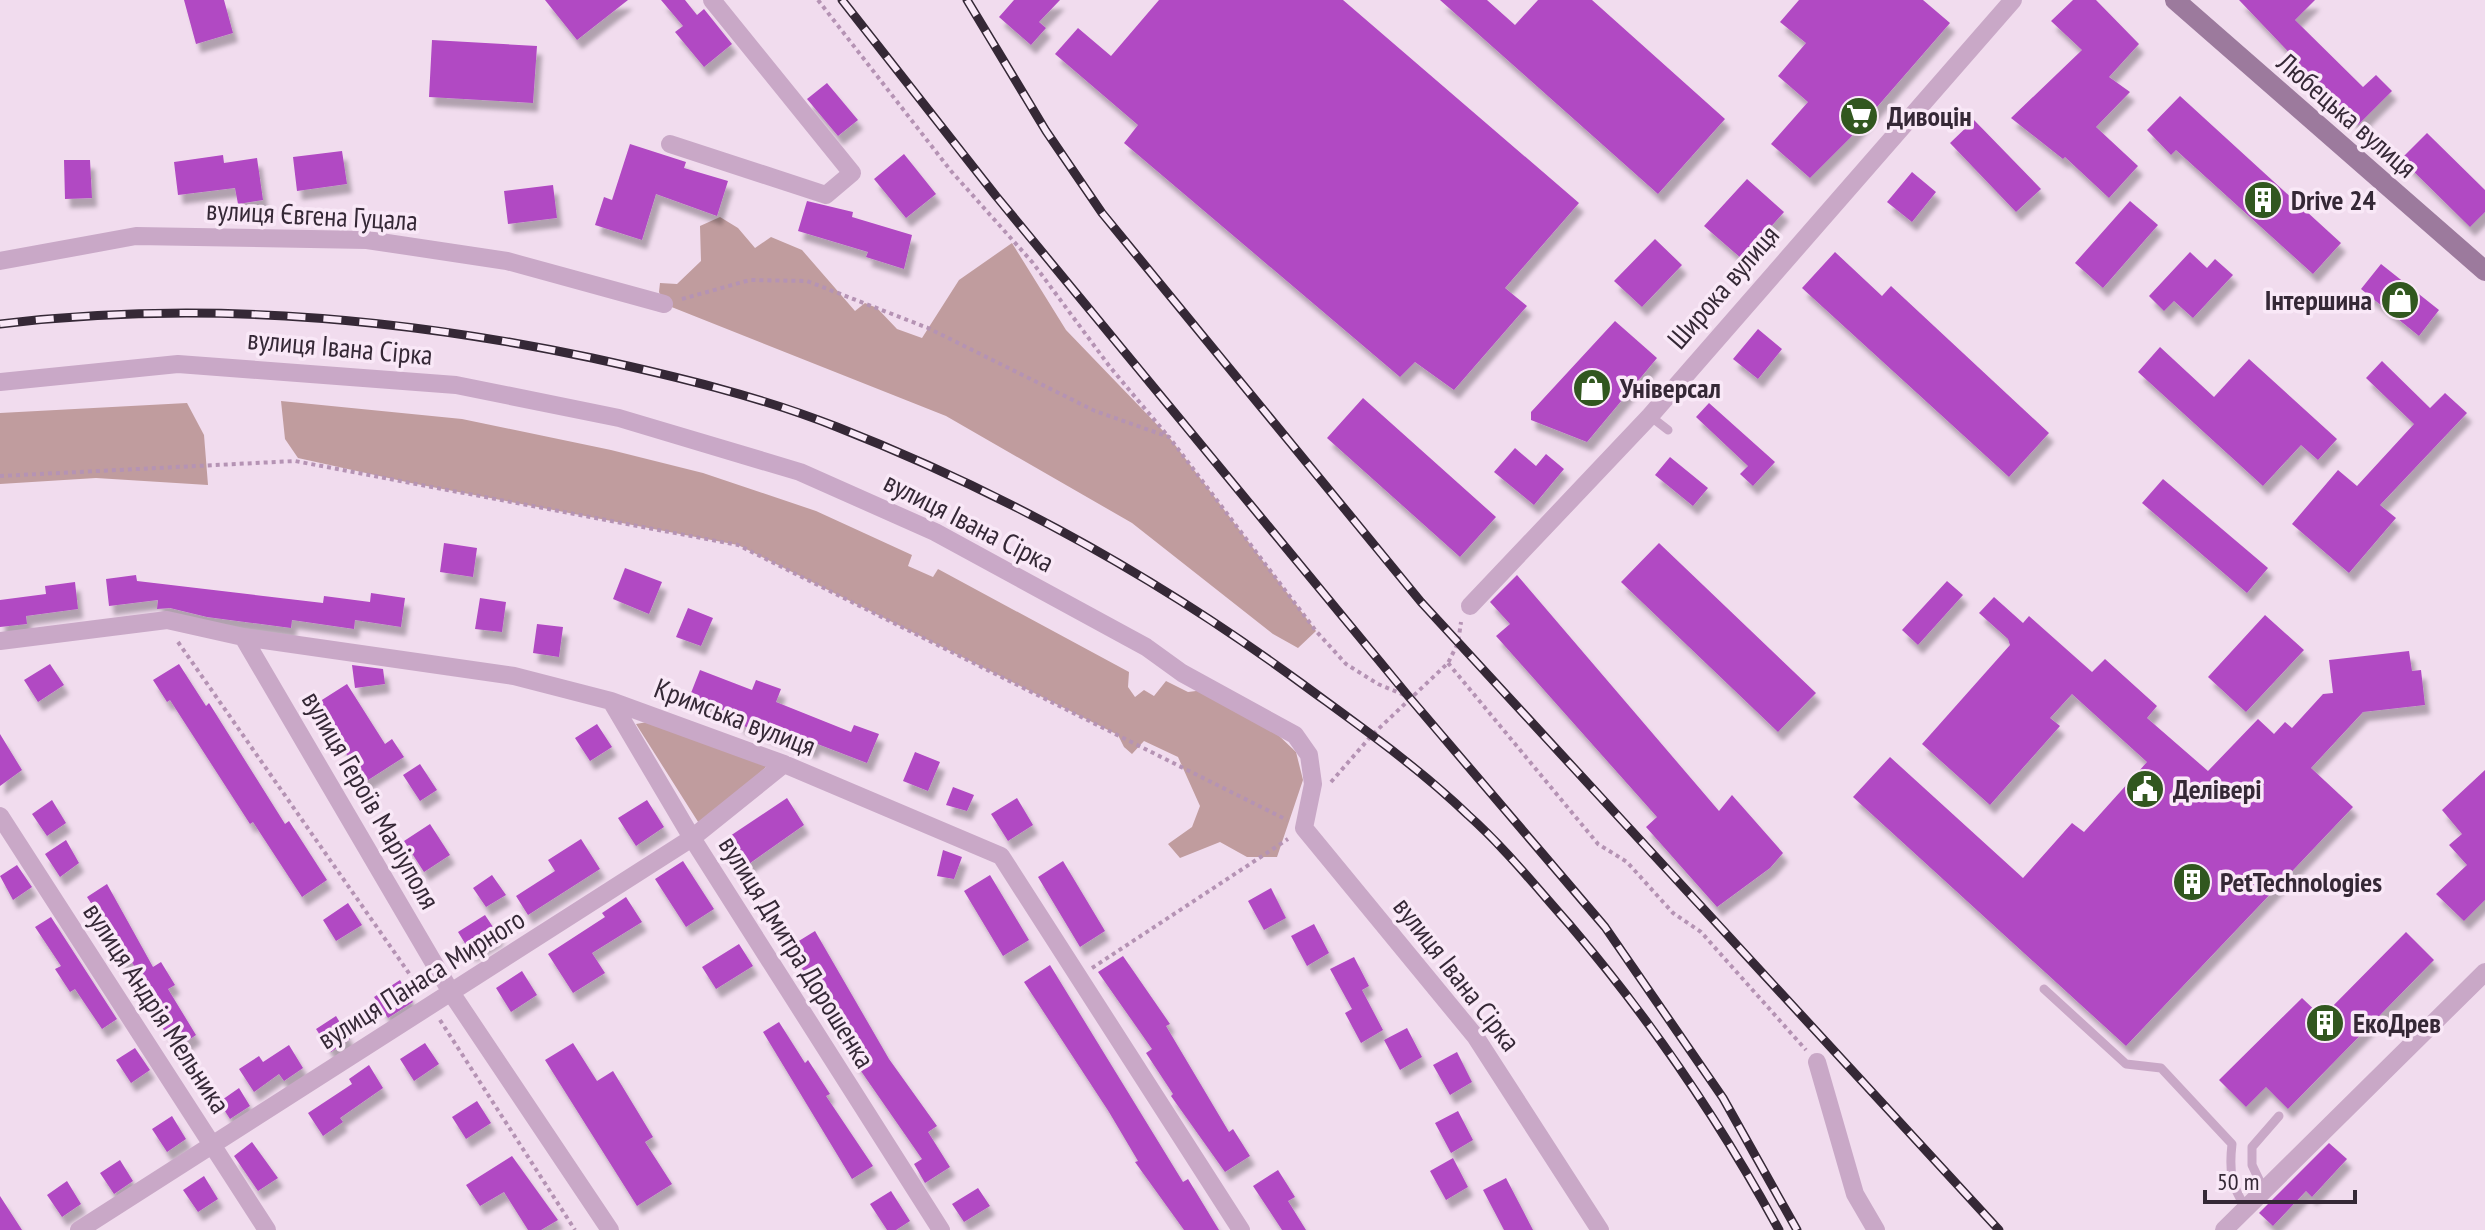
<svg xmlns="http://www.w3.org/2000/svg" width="2485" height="1230" font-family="'PT Sans Narrow',sans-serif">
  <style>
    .green { fill: #c09c9e }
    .building { fill: #b149c3; filter: url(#shadow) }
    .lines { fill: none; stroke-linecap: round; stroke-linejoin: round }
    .path { stroke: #b593b4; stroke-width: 4; stroke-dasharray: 4 4; stroke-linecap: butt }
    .lane { stroke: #c9a8c7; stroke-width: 9 }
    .street { stroke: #c9a8c7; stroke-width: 18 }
    .secondary { stroke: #9c7a9d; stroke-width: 20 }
    .rail-casing { stroke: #352836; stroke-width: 9 }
    .rail { stroke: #f9e8f7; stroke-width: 6; stroke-dasharray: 18; stroke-linecap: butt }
    .labels { text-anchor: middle; stroke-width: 7; stroke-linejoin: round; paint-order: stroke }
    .street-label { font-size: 28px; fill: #352836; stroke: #f9e8f7 }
    .poi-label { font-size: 28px; font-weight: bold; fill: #352836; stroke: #f9e8f7; text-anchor: start }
  </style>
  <defs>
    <filter id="shadow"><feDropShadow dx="5" dy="9" stdDeviation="2" flood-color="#0004"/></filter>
  </defs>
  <rect width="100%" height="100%" fill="#f1dcee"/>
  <path class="green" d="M720,217L738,228L755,248L771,237L802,250L855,311L865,303L877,308L897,329L922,338L959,280L1012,243L1066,330L1169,437L1316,631L1298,648L1273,634L1132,523L946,416L664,304L659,292L660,283L677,284L701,261L700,226Z
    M281,401L462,419L611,450L703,473L816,511L912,555L908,566L933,577L938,569L1129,672L1128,687L1135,697L1144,690L1154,696L1166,681L1188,692L1204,690L1275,732L1296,752L1303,780L1277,857H1247L1220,842L1180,858L1168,844L1192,827L1200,806L1178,757L1144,741L1132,754L1124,747L1118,735L738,545L411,483L298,458L285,439Z
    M187,403L204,435L208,485L96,478L0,484V413Z
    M653,721L767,766L737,794L707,836L636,724Z"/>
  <path class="building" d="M184,0H224L233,33L196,44Z
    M545,0H628L577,40Z
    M661,0H685L697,15L704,9L732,44L704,67L675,32L683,26Z
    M1014,0H1060L1039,22L1046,28L1031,45L999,17Z
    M1159,0H1343L1579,203L1505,288L1527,306L1454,390L1415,362L1400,377L1124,143L1138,125L1055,54L1078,28L1111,56Z
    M1440,0H1487L1515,25L1538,0H1592L1725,119L1658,194Z
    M1799,0H1923L1950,23L1850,138L1810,178L1771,144L1808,102L1778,76L1806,43L1780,22Z
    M2073,0H2096L2139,44L2109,77L2130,92L2096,127L2138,166L2109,198L2065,157L2063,159L2011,118L2082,50L2051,21Z
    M2239,0H2315L2295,20L2363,87L2376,75L2392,91L2358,125Z
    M432,40L537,46L533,103L429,97Z
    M827,83L858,120L838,136L807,99Z
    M2180,96L2341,243L2313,274L2176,150L2171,155L2147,130Z
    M1974,120L2041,189L2016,212L1950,143Z
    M2427,133L2485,190V212L2470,227L2401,159Z
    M630,144L686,162L684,168L728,181L717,216L656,194L642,240L595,225L604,197L612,200Z
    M342,151L347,184L297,191L293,157Z
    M904,154L936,194L906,218L874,179Z
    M223,155L224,163L257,158L263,200L238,204L235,188L178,195L174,162Z
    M64,160H90L92,198L65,199Z
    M1912,172L1936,192L1912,222L1887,202Z
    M1747,179L1784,212L1742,259L1704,226Z
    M553,185L557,218L508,224L504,191Z
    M807,201L853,212L852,217L912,235L904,269L866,257L868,252L798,231Z
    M2130,201L2158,225L2103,288L2075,263Z
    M1655,239L1682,265L1642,307L1614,281Z
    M1835,252L1882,296L1891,286L2049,433L2009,477L1802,288Z
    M2190,252L2207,268L2215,259L2233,275L2193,318L2174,301L2164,311L2149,296Z
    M2381,264L2439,310L2419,336L2361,289Z
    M1615,321L1657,358L1587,442L1531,420V412Z
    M1758,329L1782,349L1758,379L1733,359Z
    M2160,347L2214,397L2249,359L2337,439L2318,460L2301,445L2263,486L2138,372Z
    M2382,361L2430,408L2445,393L2467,413L2380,505L2396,518L2349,573L2292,524L2338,470L2357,486L2414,424L2366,378Z
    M1363,398L1496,517L1460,557L1327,438Z
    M1709,403L1775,462L1753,486L1740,474L1748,466L1696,417Z
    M1515,448L1536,466L1546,454L1564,469L1534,505L1494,472Z
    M1670,457L1708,488L1693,506L1655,475Z
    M2163,479L2268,568L2247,593L2142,503Z
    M444,543L477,548L473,577L440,572Z
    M1659,543L1816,693L1778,732L1621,582Z
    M625,568L662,582L649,614L613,599Z
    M136,575L137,581L323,603L324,596L370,602L371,593L405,598L401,627L355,620L354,629L292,620L291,628L207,617L170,608L157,609L158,600L109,606L106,579Z
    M1517,575L1719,811L1732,795L1783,853L1770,868L1717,907L1646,827L1657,817L1496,636L1510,624L1490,602Z
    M1947,581L1963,595L1918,645L1902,630Z
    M75,582L78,609L26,616L27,624L0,627V600L46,594L45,586Z
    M1994,597L2023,623L2029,616L2092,672L2105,659L2157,706L2147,718L2208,771L2258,719L2274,734L2285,722L2292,728L2323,694L2333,693L2329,660L2409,651L2412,671L2421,670L2425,705L2363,712L2311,768L2353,807L2126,1046L1853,797L1890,757L2023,878L2072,823L2084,832L2147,762L2072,694L2050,718L2060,726L1990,805L1922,744L2010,645L2008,639L1979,613Z
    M480,598L506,602L502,632L475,629Z
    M688,608L713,618L701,646L676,637Z
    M2265,615L2304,650L2246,712L2208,677Z
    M537,624L563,627L559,657L533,653Z
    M50,664L64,685L38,702L24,680Z
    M179,664L206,706L209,703L285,824L289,821L327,880L302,897L253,822L250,824L170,700L167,702L153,680Z
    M352,665L383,669L385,684L355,688Z
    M700,670L752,690L756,680L781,689L776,702L851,732L854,725L879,734L867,763L815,743L813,750L763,733L738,724L740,719L689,698Z
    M347,684L385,744L392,739L404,757L365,782L314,705Z
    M597,724L612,747L590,761L575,738Z
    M0,734L22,770L0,786Z
    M915,752L940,762L928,791L903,781Z
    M420,764L437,790L420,801L403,775Z
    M2485,770V900L2464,921L2436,894L2467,865L2449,845L2462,834L2442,810Z
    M953,787L974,795L967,811L946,805Z
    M787,798L804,825L736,873L718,844Z
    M1017,798L1033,825L1008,841L991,814Z
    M52,800L66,823L47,836L32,814Z
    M647,800L664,827L636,846L618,818Z
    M430,824L450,855L424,872L404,841Z
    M581,839L600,869L528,915L516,896L555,871L548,860Z
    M66,840L79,863L60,877L45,854Z
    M943,850L962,857L954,879L937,876Z
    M683,861L714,909L686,927L655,879Z
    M1063,861L1105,931L1080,947L1038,877Z
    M17,865L32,887L13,900L0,876Z
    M492,875L506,895L486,907L473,888Z
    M990,875L1029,940L1003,956L964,891Z
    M107,884L153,967L161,962L175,985L168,989L196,1035L177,1048L161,1026L170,1020L129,958L123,963L108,940L113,937L87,897Z
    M1271,888L1286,918L1264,930L1248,901Z
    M626,897L642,922L592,953L605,973L573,993L548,954L605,917L602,913Z
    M348,903L362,925L336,941L323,920Z
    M485,915L499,936L471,953L458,932Z
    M51,917L117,1019L102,1029L75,989L70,992L55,969L61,966L35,927Z
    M1314,924L1329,953L1307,966L1291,936Z
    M815,931L889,1059L937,1126L928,1132L950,1167L925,1183L914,1164L922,1159L854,1061L836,1032L840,1030L789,947Z
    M2406,932L2434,960L2288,1109L2266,1087L2246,1107L2219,1080L2302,998L2322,1017Z
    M739,944L753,966L716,989L702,967Z
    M1123,956L1170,1024L1166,1026L1229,1132L1233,1129L1250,1156L1225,1172L1171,1096L1173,1094L1146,1053L1152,1049L1098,972Z
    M1354,957L1369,986L1362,990L1383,1030L1361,1043L1345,1013L1352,1009L1330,969Z
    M1050,965L1183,1182L1188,1179L1219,1230H1184L1135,1162L1138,1161L1109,1112L1024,982Z
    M522,971L537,995L511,1012L496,988Z
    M400,980L413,1002L388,1018L374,997Z
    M336,1016L350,1039L331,1052L316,1029Z
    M779,1022L805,1063L808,1060L830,1094L826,1096L873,1166L852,1179L763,1032Z
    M1407,1028L1422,1057L1400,1070L1384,1040Z
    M425,1043L439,1064L414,1081L400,1059Z
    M573,1043L597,1081L613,1071L653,1137L645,1142L672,1184L637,1206L545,1060Z
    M289,1045L303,1068L284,1081L279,1074L254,1092L239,1069L259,1056L263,1062Z
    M135,1048L150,1070L131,1083L116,1060Z
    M1457,1052L1472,1082L1450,1095L1433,1065Z
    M369,1065L383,1088L340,1118L343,1122L323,1136L308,1113L352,1084L349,1079Z
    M239,1088L250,1106L230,1119L219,1102Z
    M477,1101L491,1123L466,1139L452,1117Z
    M1458,1111L1473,1140L1451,1153L1435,1123Z
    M172,1116L186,1139L167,1152L152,1129Z
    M252,1142L278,1178L258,1191L234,1156Z
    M2329,1143L2347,1159L2312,1197L2306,1191L2273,1226L2259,1213Z
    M512,1156L558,1220L541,1230H528L504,1192L480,1206L466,1185Z
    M1453,1158L1468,1187L1446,1200L1430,1171Z
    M120,1160L133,1181L114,1194L100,1173Z
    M1278,1170L1295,1197L1288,1201L1306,1230H1282L1253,1186Z
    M204,1176L218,1199L198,1212L183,1190Z
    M1506,1178L1533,1230H1504L1483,1190Z
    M67,1181L81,1204L62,1217L47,1195Z
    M978,1188L990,1206L964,1222L952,1204Z
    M891,1191L910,1221L896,1230H887L870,1204Z
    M0,1196L22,1230H0Z"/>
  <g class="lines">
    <path class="path" d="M818,0L951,171L1033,263L1110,367L1167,435
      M682,299L750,280L807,281L928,328L1095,411L1169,437L1316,631L1346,664L1378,684L1409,697
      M0,476L295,461L738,545L1287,820
      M178,642L420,989
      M1448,663L1598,844L1627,862L1673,913L1701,932L1806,1050
      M1331,782L1372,735L1448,663L1458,643L1461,622
      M1092,968L1288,839
      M440,1020L575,1230"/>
    <path class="lane" d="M1650,416L1668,430
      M2044,989L2126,1064L2161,1068L2232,1144C2229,1170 2231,1186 2246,1208
      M2264,1190L2252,1165V1147L2279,1116"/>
    <path class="street" d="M670,144L826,195L852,173L712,0
      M0,261L136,236L367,240L507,261L664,304
      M0,382L178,364L456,385L619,418L800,472L935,532L1146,647L1182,673L1295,735L1309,755L1313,784L1304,828L1475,1036L1600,1230
      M1470,606L1650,416L2013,0
      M243,637L452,994L610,1230
      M0,641L167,620L243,637L514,676L611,701L784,764L1001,856L1241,1230
      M611,701L692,838L941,1230
      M0,816L267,1230
      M1817,1062L1855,1194L1876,1230
      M79,1230L692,838L784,764
      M2224,1230L2485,972"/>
    <path class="secondary" d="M2175,0L2485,271"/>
    <defs>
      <path id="rail" d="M842,0L996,196L1409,697L1605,927L1723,1098L1797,1230
        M967,0L1046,131L1102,213L1421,602L1999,1230
        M0,324C198,300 398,317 592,358C674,376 759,396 837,427C1003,492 1158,578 1301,683C1358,725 1417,766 1468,815C1505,848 1536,887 1569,924C1651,1020 1719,1120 1779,1230"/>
    </defs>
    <use href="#rail" class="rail-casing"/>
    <use href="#rail" class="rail"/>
  </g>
  <defs>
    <symbol id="supermarket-disc" viewBox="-11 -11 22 22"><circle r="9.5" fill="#31571f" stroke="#f9e8f7"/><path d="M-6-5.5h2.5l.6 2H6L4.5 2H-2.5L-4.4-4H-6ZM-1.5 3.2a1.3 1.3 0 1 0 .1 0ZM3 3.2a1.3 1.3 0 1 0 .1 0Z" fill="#fff"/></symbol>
    <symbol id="building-disc" viewBox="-11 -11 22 22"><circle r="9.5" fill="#31571f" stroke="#f9e8f7"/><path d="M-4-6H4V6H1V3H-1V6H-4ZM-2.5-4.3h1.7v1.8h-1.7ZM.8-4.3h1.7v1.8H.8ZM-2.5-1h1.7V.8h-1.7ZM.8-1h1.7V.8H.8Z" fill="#fff"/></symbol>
    <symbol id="shop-disc" viewBox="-11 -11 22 22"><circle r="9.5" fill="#31571f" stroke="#f9e8f7"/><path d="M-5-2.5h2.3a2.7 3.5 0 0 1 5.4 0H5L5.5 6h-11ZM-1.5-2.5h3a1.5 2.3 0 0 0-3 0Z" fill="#fff"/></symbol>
    <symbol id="civic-disc" viewBox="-11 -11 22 22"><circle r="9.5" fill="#31571f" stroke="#f9e8f7"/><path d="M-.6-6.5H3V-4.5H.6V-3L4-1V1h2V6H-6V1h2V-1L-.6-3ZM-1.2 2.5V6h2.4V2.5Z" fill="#fff"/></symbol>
  </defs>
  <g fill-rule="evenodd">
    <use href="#supermarket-disc" x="1837" y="94" width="44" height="44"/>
    <use href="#building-disc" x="2241" y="178" width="44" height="44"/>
    <use href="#shop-disc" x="2378" y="278" width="44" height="44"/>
    <use href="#shop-disc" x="1570" y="366" width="44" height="44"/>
    <use href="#civic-disc" x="2123" y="767" width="44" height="44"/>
    <use href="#building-disc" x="2170" y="860" width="44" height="44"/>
    <use href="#building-disc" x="2303" y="1001" width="44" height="44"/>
  </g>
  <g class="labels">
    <g class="street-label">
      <text transform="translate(2347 115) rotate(41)" y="10">Любецька вулиця</text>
      <text transform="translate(312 215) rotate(3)" y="10">вулиця Євгена Гуцала</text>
      <text transform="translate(1723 287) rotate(-49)" y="10">Широка вулиця</text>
      <text transform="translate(340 347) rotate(5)" y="10">вулиця Івана Сірка</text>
      <text transform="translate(969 522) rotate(27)" y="10">вулиця Івана Сірка</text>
      <text transform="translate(735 717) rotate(21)" y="10">Кримська вулиця</text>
      <text transform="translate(371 800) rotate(60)" y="10">вулиця Героїв Маріуполя</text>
      <text transform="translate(797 952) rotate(58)" y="10">вулиця Дмитра Дорошенка</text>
      <text transform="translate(1457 974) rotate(52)" y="10">вулиця Івана Сірка</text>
      <text transform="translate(421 979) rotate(-32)" y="10">вулиця Панаса Мирного</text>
      <text transform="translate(157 1008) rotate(57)" y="10">вулиця Андрія Мельника</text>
    </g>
    <g class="poi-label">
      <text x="1887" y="126">Дивоцін</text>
      <text x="2291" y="210">Drive 24</text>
      <text x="2372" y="310" text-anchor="end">Інтершина</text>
      <text x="1620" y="398">Універсал</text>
      <text x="2173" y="799">Делівері</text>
      <text x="2220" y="892">PetTechnologies</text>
      <text x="2353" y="1033">ЕкоДрев</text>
    </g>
  </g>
  <path d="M2205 1190v12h150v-12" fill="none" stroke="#352836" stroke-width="4"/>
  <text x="2217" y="1190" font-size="24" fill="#352836" stroke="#f9e8f7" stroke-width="6" paint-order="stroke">50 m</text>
</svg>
